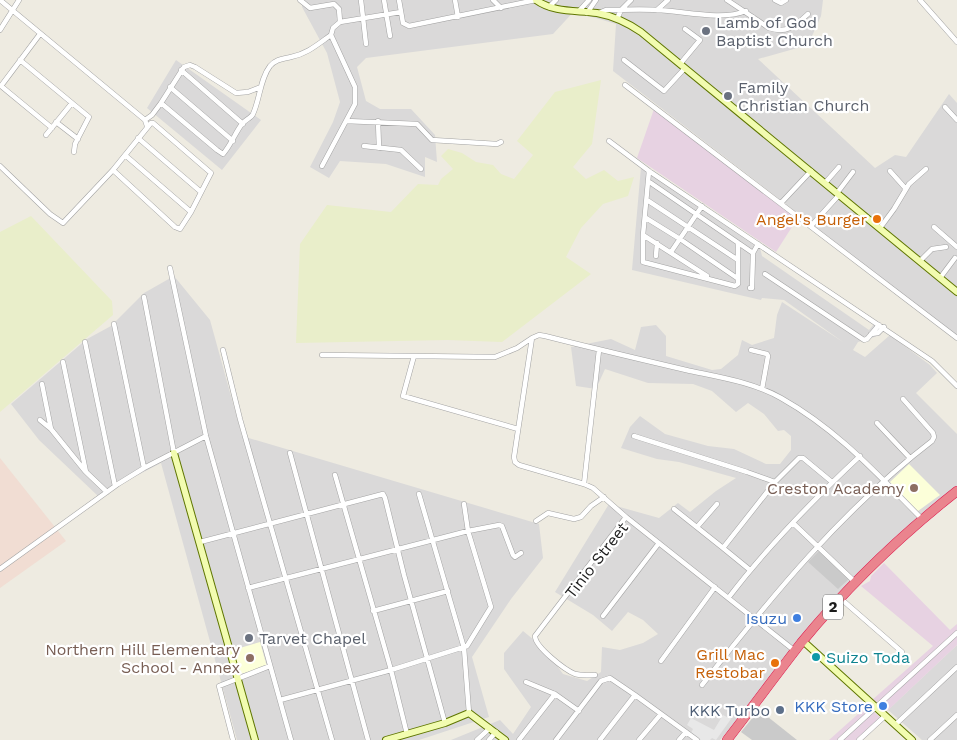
<svg xmlns="http://www.w3.org/2000/svg" width="957" height="740" font-family="'Work Sans',sans-serif">
  <style>
    .residential { fill: #dad9d9 }
    .industrial { fill: #e7d2e2 }
    .education { fill: #fcffd9 }
    .religious { fill: #cacaca }
    .military { fill: #f1ddd3 }
    .farmland { fill: #e9eeca }
    .parking { fill: #e8e8e8 }
    .lines { fill: none; stroke-linecap: round; stroke-linejoin: round }
    .street-casing { stroke: #a3a3a3; stroke-width: 5.5 }
    .secondary-casing { stroke: #5f7600; stroke-width: 8 }
    .highway-casing { stroke: #de1b4e; stroke-width: 10 }
    .street { stroke: #fff; stroke-width: 4.5 }
    .secondary { stroke: #f2fcb0; stroke-width: 6 }
    .highway { stroke: #ea848e; stroke-width: 9 }
    .worship-dot { fill: #6b7280; stroke: #fff; stroke-width: 2 }
    .food-dot { fill: #e8710a; stroke: #fff; stroke-width: 2 }
    .education-dot { fill: #8d6e63; stroke: #fff; stroke-width: 2 }
    .shop-dot { fill: #3f7fe0; stroke: #fff; stroke-width: 2 }
    .culture-dot { fill: #0f9aa8; stroke: #fff; stroke-width: 2 }
    .service-dot { fill: #5c6f8a; stroke: #fff; stroke-width: 2 }
    .labels { text-anchor: middle; stroke-width: 4.5; stroke-linejoin: round; paint-order: stroke }
    .shield { fill: #fff; stroke: #606060; stroke-width: 1 }
    .shield-label { font-size: 15px; font-weight: bold; fill: #1c1c1c }
    .worship-label { font-size: 16px; fill: #5b616d; stroke: #fff; text-anchor: start }
    .food-label { font-size: 16px; fill: #c56008; stroke: #fff; text-anchor: end }
    .education-label { font-size: 16px; fill: #785e54; stroke: #fff; text-anchor: end }
    .street-label { font-size: 16px; fill: #1c1c1c; stroke: #fff }
    .shop-label { font-size: 16px; fill: #366cbe; stroke: #fff; text-anchor: end }
    .culture-label { font-size: 16px; fill: #0d838f; stroke: #fff; text-anchor: start }
    .service-label { font-size: 16px; fill: #4e5e75; stroke: #fff; text-anchor: end }
  </style>
  <rect width="100%" height="100%" fill="#eeebe1"/>
  <path class="residential" d="M302,0H823L821,16L808,45L758,59L875,168L895,155L906,157L949,94L957,103V336L613,71L616,24L589,16L594,10L578,7L553,34L366,58L357,67L366,101L380,109H411L435,135L437,162L425,157V177L386,164L340,161L329,178L310,167L333,122L340,102L327,53L302,7Z
    M176,60L261,120L222,170L147,108Z
    M641,167L760,248L762,256L869,330L874,324L881,329L877,332L881,335L858,342L853,350L865,357L890,335L930,365L937,373L916,393L957,434V486L890,542L864,568L720,740H451L500,720L513,734L531,707L504,669V653L523,631L545,649L563,674L587,681L601,672L602,647L620,650L643,643L658,634L643,620L628,612L612,631L593,615L555,592L609,504L659,518L678,503L690,512L716,491L736,478L679,462L657,459L621,448L630,427L640,416L665,434L708,446L734,449L766,464H780L791,450V436L784,430L778,431L764,414L748,403L736,412L712,391L693,384L648,383L605,369L596,389L576,386L571,347L611,339L635,350L641,327L656,325L666,336V356L712,370L721,369L738,355L742,340L752,345L774,338L777,315L782,302L843,342L784,300L762,298L761,300L632,270Z
    M174,276L210,320L242,436L539,524L543,558L511,599L472,657L489,717L419,740H237L161,463L98,496L39,440L11,404L87,339L111,326L144,293Z
    M957,645V740H922L888,710Z"/>
  <path class="industrial" d="M654,109L797,219L776,252L637,158Z
    M884,563L950,630L957,624V645L884,714L871,701L933,646L861,586L870,581L871,576Z
    M867,706L881,718L857,740H829Z"/>
  <path class="education" d="M909,464L940,495L918,511L890,482Z
    M260,642L267,667L240,674L233,650Z"/>
  <path class="religious" d="M821,549L850,578L838,589L808,562Z
    M759,710L797,740H752L741,732Z"/>
  <path class="military" d="M0,458L66,541L0,588Z"/>
  <path class="farmland" d="M601,80L592,144L573,167L586,179L604,170L618,181L634,177L628,196L603,204L581,228L566,257L591,274L502,342L448,340L296,343L300,244L327,205L391,212L418,184L438,185L441,179L453,169L441,156L448,149L462,153L476,162L493,165L501,174L514,179L533,155L517,141L555,92Z
    M31,216L112,301L113,315L0,412V232Z"/>
  <path class="parking" d="M723,715L731,719L716,740L712,738L710,740H701L691,733L693,729L687,725L691,718L714,730Z"/>
  <g class="lines">
    <defs>
      <path id="street" d="M0,0L145,120L147,126
        M300,0L310,8L334,4L339,9L340,22
        M361,0L366,44
        M384,0L390,36
        M399,0L403,23L409,26L536,0
        M455,0L458,17
        M493,0L501,8
        M727,0L769,28C787,34 795,26 808,14
        M775,0L781,3L786,0
        M920,0L957,42
        M549,7L556,0
        M657,10L668,0
        M579,11L589,0
        M587,13L596,0
        M599,13L606,10C623,10 640,9 657,10C684,11 721,21 746,11
        M617,19L621,10L631,0
        M0,30L19,0
        M40,34L1,86L52,128
        M20,60L89,117L75,144L74,152
        M624,60L664,91L685,68
        M680,64L700,40L685,29
        M181,70L243,124
        M625,85L957,338
        M170,87L233,141
        M261,87L248,92L236,93L195,67L190,65L184,67L161,103L217,150L223,154C231,145 235,133 242,124C245,120 251,118 253,114C260,99 260,79 270,66C276,59 283,59 291,57C307,54 318,44 331,35L333,28L340,22L401,12
        M945,107L957,120
        M145,120L152,115L161,103
        M346,121L417,124L432,140L497,144L501,142
        M378,121L379,148
        M56,122L78,139
        M151,123H153L211,173L191,212L180,229L175,227L113,170Z
        M46,135L72,103
        M138,138L201,192
        M609,141L649,171L932,361L957,386
        M364,146L401,150L421,169
        M125,155L191,212
        M0,166L50,214L63,223L113,170
        M322,166L355,104V87L331,35
        M649,171L643,235V262L735,286L738,284V243
        M890,171L906,189
        M648,181L753,253
        M825,183L839,167
        M837,193L853,172
        M647,200L738,260
        M781,203L811,171
        M646,218L680,239L737,278
        M811,226L839,195
        M934,227L957,247
        M880,228L894,209L909,184L926,169
        M643,235L707,276
        M671,252L702,206
        M656,256L657,243
        M920,261L932,249L946,247
        M170,268L206,436L291,740
        M765,274L864,340L867,339L879,325
        M940,278L955,258
        M750,288H752L753,253L758,244
        M144,297L174,453
        M114,324L144,468
        M871,334L878,333L884,327
        M85,342L115,486
        M223,350L240,419L332,740
        M751,350L767,354L768,356L762,389
        M322,355L414,356
        M63,362L86,472L107,492
        M42,384L51,429L85,471
        M40,420L51,429
        M877,423L910,458
        M518,429L403,396L414,356L495,357L517,348L532,338
        M634,436L747,472L775,482
        M290,453L368,740
        M335,475L391,670L407,734
        M584,484L599,350
        M419,494L464,648L469,713
        M674,509L723,548
        M626,517L593,488L584,484L519,465L515,462L514,457L532,338L539,335L545,336C592,348 639,359 686,370C718,377 753,382 781,398C838,430 877,474 922,519
        M536,521L548,513L574,519L581,517L591,506L604,497
        M793,523L855,582
        M697,527L717,504
        M200,542L383,494L385,498L404,575L445,723
        M0,569L118,484L144,468L206,436
        M750,570L723,548L775,482L799,458H803L832,482
        M248,588L468,531L499,525L502,526L513,555L515,557L521,553
        M729,597C768,546 813,500 860,456
        M840,598L902,652
        M373,611L448,591
        M603,616L659,543
        M661,661L715,587
        M595,675C588,675 582,676 575,674C565,670 535,647 535,636L626,517L795,651
        M526,682L555,694L579,711
        M702,685C771,597 843,509 932,441L934,437L933,433L903,399
        M280,700L391,670L467,646L491,607L468,531L464,504
        M895,725L957,667
        M233,740L219,686L270,666
        M477,740L490,728
        M489,740L496,732
        M519,740L555,694
        M556,740L601,681L610,678L635,695L697,740
        M600,740L635,695
        M639,740L661,714
        M679,740L686,732
        M840,740L957,633
        M859,740L885,716
        M930,740L957,715"/>
      <path id="secondary" d="M536,0C554,13 576,10 597,13C613,16 628,23 641,32L957,292
        M174,453L255,740
        M803,641L912,740
        M386,740L445,723L469,713L505,740"/>
      <path id="highway" d="M727,740C752,708 776,675 801,643C847,587 900,536 957,491"/>
    </defs>
    <use href="#street" class="street-casing"/>
    <use href="#secondary" class="secondary-casing"/>
    <use href="#highway" class="highway-casing"/>
    <use href="#street" class="street"/>
    <use href="#secondary" class="secondary"/>
    <use href="#highway" class="highway"/>
  </g>
  <g class="worship-dot">
    <circle cx="706" cy="31" r="5"/>
    <circle cx="728" cy="96" r="5"/>
    <circle cx="249" cy="638" r="5"/>
  </g>
  <g class="food-dot">
    <circle cx="877" cy="219" r="5"/>
    <circle cx="775" cy="663" r="5"/>
  </g>
  <g class="education-dot">
    <circle cx="914" cy="488" r="5"/>
    <circle cx="250" cy="658" r="5"/>
  </g>
  <g class="shop-dot">
    <circle cx="797" cy="618" r="5"/>
    <circle cx="883" cy="706" r="5"/>
  </g>
  <circle class="culture-dot" cx="816" cy="657" r="5"/>
  <circle class="service-dot" cx="780" cy="710" r="5"/>
  <g class="labels">
    <rect class="shield" x="823" y="594.5" width="20" height="25" rx="4"/>
    <g class="shield-label">
      <text x="833" y="612">2</text>
    </g>
    <g class="worship-label">
      <text x="716" y="28">Lamb of God<tspan x="716" dy="18">Baptist Church</tspan></text>
      <text x="738" y="93">Family<tspan x="738" dy="18">Christian Church</tspan></text>
      <text x="259" y="644">Tarvet Chapel</text>
    </g>
    <g class="food-label">
      <text x="867" y="225">Angel's Burger</text>
      <text x="765" y="660">Grill Mac<tspan x="765" dy="18">Restobar</tspan></text>
    </g>
    <g class="education-label">
      <text x="904" y="494">Creston Academy</text>
      <text x="240" y="655">Northern Hill Elementary<tspan x="240" dy="18">School - Annex</tspan></text>
    </g>
    <g class="street-label">
      <text transform="translate(596 560) rotate(-52)" y="6">Tinio Street</text>
    </g>
    <g class="shop-label">
      <text x="787" y="624">Isuzu</text>
      <text x="873" y="712">KKK Store</text>
    </g>
    <g class="culture-label">
      <text x="826" y="663">Suizo Toda</text>
    </g>
    <g class="service-label">
      <text x="770" y="716">KKK Turbo</text>
    </g>
  </g>
</svg>
